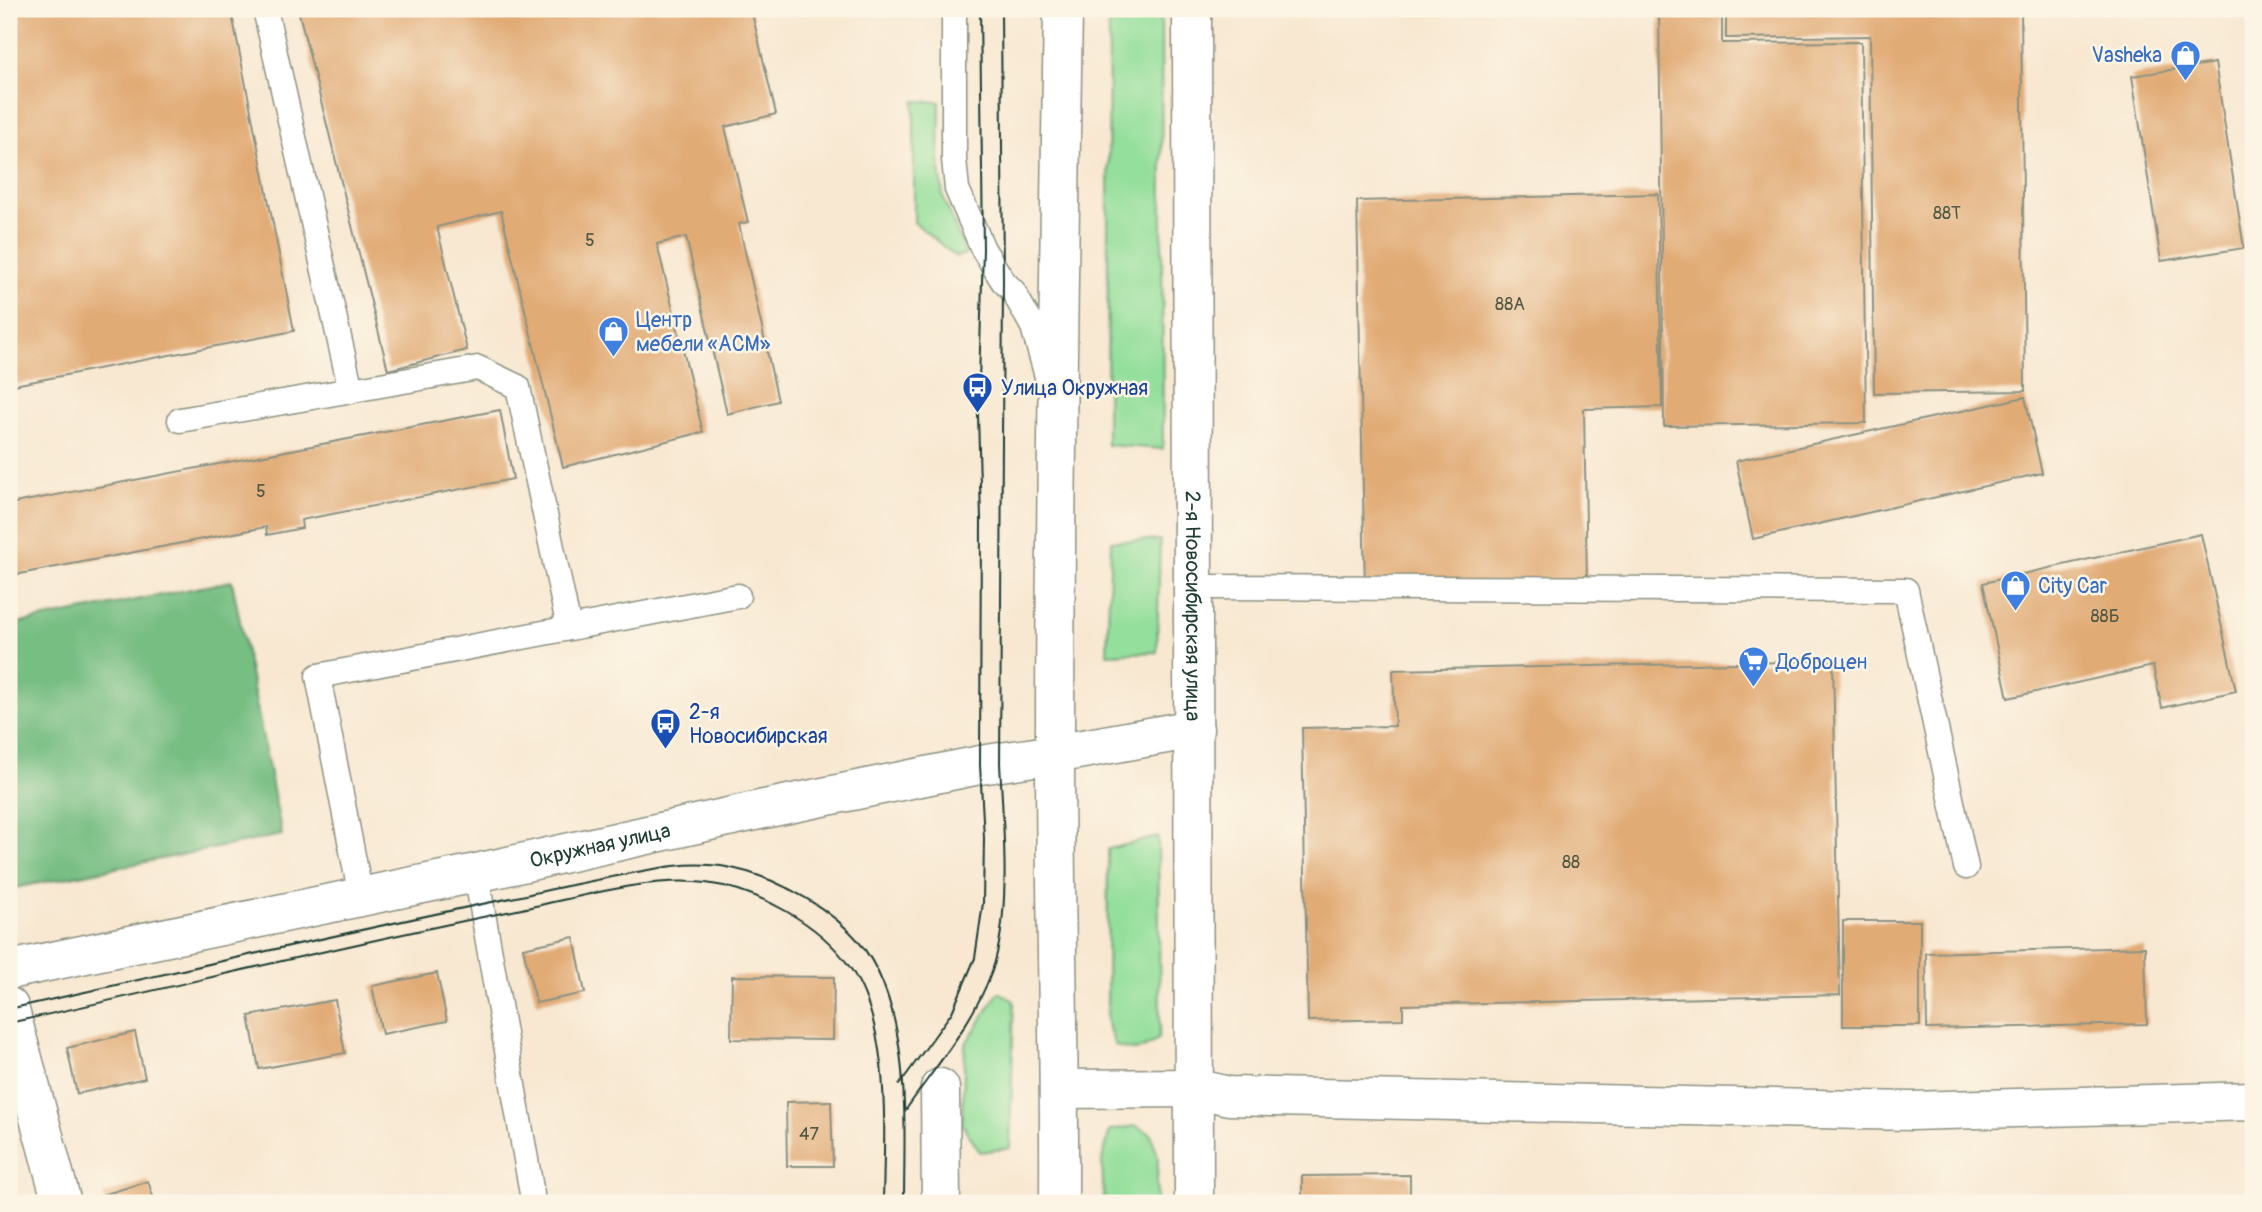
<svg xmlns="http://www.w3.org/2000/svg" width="2262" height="1212" font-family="Pangolin,sans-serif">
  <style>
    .green { fill: #94df9b; stroke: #5a8e68; stroke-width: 2 }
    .forest { fill: #77be83; stroke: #4b7e5c; stroke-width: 2 }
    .building { fill: #e1ab76 }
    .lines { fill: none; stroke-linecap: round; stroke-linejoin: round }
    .lane-casing { stroke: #8c9283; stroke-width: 27 }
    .street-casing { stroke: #8c9283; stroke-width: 41 }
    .secondary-casing { stroke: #8c9283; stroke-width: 41 }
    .primary-casing { stroke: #8c9283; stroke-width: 41 }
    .lane { stroke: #fff; stroke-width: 24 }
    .street { stroke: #fff; stroke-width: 38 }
    .secondary { stroke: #fff; stroke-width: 38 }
    .primary { stroke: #fff; stroke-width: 38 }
    .tram { stroke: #1f3d34; stroke-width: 2 }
    .labels { text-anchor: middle; stroke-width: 5; stroke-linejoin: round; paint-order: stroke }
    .number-label { font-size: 18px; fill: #505844 }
    .shop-label { font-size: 21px; fill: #366cbe; stroke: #fcf5e5; text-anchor: start }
    .transit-label { font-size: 21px; fill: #164399; stroke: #fcf5e5; text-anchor: start }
    .street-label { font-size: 21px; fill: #1f3d34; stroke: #fcf5e5 }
  </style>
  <rect width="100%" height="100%" fill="#fcf5e5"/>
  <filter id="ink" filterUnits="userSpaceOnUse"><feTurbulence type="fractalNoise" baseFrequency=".0143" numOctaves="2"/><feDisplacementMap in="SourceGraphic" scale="14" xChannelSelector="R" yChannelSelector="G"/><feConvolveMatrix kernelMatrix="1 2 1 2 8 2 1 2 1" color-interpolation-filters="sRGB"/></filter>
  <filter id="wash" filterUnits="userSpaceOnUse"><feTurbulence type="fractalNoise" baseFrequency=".00686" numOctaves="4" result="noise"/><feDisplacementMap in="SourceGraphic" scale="28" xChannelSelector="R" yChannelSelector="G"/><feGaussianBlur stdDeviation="1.57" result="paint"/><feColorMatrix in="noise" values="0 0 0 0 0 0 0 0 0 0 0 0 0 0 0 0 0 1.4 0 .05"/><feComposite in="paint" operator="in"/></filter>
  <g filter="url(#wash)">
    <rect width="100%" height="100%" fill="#f8e8d2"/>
    <path class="green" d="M1109,9H1161L1163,449L1107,445Z
      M914,101L940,102L939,158L943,197L966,254L956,257L914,222Z
      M1160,540L1157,652L1107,654L1111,541Z
      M1158,837L1160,1027L1158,1039C1142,1051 1133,1053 1115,1045L1107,1023L1108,849Z
      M999,992L1014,1001L1010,1148L980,1152L962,1124L965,1045Z
      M1136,1126L1151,1134L1158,1158L1156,1203H1104L1102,1161L1110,1130Z"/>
    <path class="forest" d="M232,581L282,835L9,889V625Z"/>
    <g id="blocks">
      <path class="building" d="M9,9H231L294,331L9,386Z
        M298,9H751L776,114L725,127L748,222L739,224L778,401L727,414L686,237L657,244L703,432L563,467L501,211L437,227L467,350L388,370Z
        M1659,9H1722V43L1861,42L1866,423L1664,426Z
        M1726,9H2021L2025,391L1874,393L1870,36L1726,38Z
        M2215,63L2244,248L2161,261L2132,76Z
        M1658,194L1662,407L1584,409L1587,583L1365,588L1357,201Z
        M2025,397L2042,473L1753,539L1736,461Z
        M500,410L513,479L301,520L302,528L267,535L266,527L9,576V504Z
        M2201,534L2236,691L2162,708L2153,666L2008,698L1983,583Z
        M1833,661L1840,995L1403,1005V1019L1308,1021L1302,728L1395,726L1393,670Z
        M1843,921H1920V1026H1843Z
        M574,937L585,993L536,1003L523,948Z
        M2145,947L2147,1024L1927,1029L1926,953Z
        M437,973L447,1021L382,1034L372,986Z
        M732,976L834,977L833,1040L731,1039Z
        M335,1000L345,1053L259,1069L249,1016Z
        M135,1032L145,1078L77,1094L67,1048Z
        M831,1101L833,1166H787L786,1102Z
        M1410,1175V1203H1302V1176Z
        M148,1181L155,1203H106L103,1195Z"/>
    </g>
  </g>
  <g filter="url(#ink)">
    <use href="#blocks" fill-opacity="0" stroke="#8c9283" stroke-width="2"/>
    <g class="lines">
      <defs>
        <path id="lane" d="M265,9L351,391
          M954,9V159L957,189L983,249L1003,281L1013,291L1033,327L1048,380
          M180,420L478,368L518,387L569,628
          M1194,587L1906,590L1966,867
          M476,873L532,1194
          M361,897L318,676L738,596"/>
        <path id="street" d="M9,1007L62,1203
          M940,1088L941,1203
          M1060,1089L1194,1088L1229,1096L1911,1111L2253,1101"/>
        <g id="secondary">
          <path id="s1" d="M9,970L476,873L764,809L980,765L1055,754L1194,729"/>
        </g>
        <g id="primary">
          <path id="s2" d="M1192,9L1194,1203"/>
          <path d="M1059,1203C1060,1053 1055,903 1055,753C1055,505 1059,257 1063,9"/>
        </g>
      </defs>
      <use href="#lane" class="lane-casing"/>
      <use href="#street" class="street-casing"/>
      <use href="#secondary" class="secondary-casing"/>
      <use href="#primary" class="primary-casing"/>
      <use href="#lane" class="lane"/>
      <use href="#street" class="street"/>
      <use href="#secondary" class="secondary"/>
      <use href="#primary" class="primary"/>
      <path class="tram" d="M9,1009C181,971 353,930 526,895C556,888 587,882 617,876C652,869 685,861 721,866C766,873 816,899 849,931C914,994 904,1120 904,1203
        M9,1023C178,986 347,944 517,910C573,899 650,875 706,883C757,889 820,924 849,966C892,1027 884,1132 883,1203
        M899,1085L952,1012L975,958L983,903L984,838L980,765L981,518L978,415L983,249L980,9
        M905,1111C935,1067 974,1022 992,971C1012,913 1003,824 1000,763L1003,281L1001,9"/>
    </g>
  </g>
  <defs>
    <symbol id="shop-pin" viewBox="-11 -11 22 30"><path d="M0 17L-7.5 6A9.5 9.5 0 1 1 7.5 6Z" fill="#3f7fe0" stroke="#fcf5e5"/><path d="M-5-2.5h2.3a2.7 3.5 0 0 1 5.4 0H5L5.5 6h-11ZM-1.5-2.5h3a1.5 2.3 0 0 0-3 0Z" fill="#fff"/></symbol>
    <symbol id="bus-pin" viewBox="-11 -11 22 30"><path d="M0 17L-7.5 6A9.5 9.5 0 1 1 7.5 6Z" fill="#1a4fb4" stroke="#fcf5e5"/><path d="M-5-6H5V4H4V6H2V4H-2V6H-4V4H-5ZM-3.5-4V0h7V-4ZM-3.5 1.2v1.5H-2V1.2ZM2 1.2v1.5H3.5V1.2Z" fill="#fff"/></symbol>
    <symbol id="supermarket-pin" viewBox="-11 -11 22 30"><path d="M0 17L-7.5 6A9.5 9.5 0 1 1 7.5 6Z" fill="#3f7fe0" stroke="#fcf5e5"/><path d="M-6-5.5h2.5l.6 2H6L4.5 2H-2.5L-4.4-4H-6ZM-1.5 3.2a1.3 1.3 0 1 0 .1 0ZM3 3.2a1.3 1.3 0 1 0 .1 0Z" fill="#fff"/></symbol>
  </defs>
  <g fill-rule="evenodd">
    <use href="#shop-pin" x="2168" y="38" width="35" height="47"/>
    <use href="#shop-pin" x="596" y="314" width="35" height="47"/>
    <use href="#bus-pin" x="960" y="370" width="35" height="47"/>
    <use href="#shop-pin" x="1998" y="568" width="35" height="47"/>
    <use href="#supermarket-pin" x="1736" y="644" width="35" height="47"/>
    <use href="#bus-pin" x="648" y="706" width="35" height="47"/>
  </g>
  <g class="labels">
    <g class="number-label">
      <text x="1947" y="219">88Т</text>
      <text x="590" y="246">5</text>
      <text x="1510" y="310">88А</text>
      <text x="261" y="497">5</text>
      <text x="2105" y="622">88Б</text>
      <text x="1571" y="868">88</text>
      <text x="809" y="1140">47</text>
    </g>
    <g class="shop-label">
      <text x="2162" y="62" text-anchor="end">Vasheka</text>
      <text x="636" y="327">Центр<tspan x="636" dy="24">мебели «АСМ»</tspan></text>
      <text x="2038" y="593">City Car</text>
      <text x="1776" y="669">Доброцен</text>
    </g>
    <g class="transit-label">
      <text x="1001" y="395">Улица Окружная</text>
      <text x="689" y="719">2-я<tspan x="689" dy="24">Новосибирская</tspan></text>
    </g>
    <g class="street-label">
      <text dy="7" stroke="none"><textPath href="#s2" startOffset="597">2-я Новосибирская улица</textPath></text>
      <text dy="7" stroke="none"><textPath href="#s1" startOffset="604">Окружная улица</textPath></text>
    </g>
  </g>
  <rect width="2262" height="1212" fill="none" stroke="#fcf5e5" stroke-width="35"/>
</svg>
